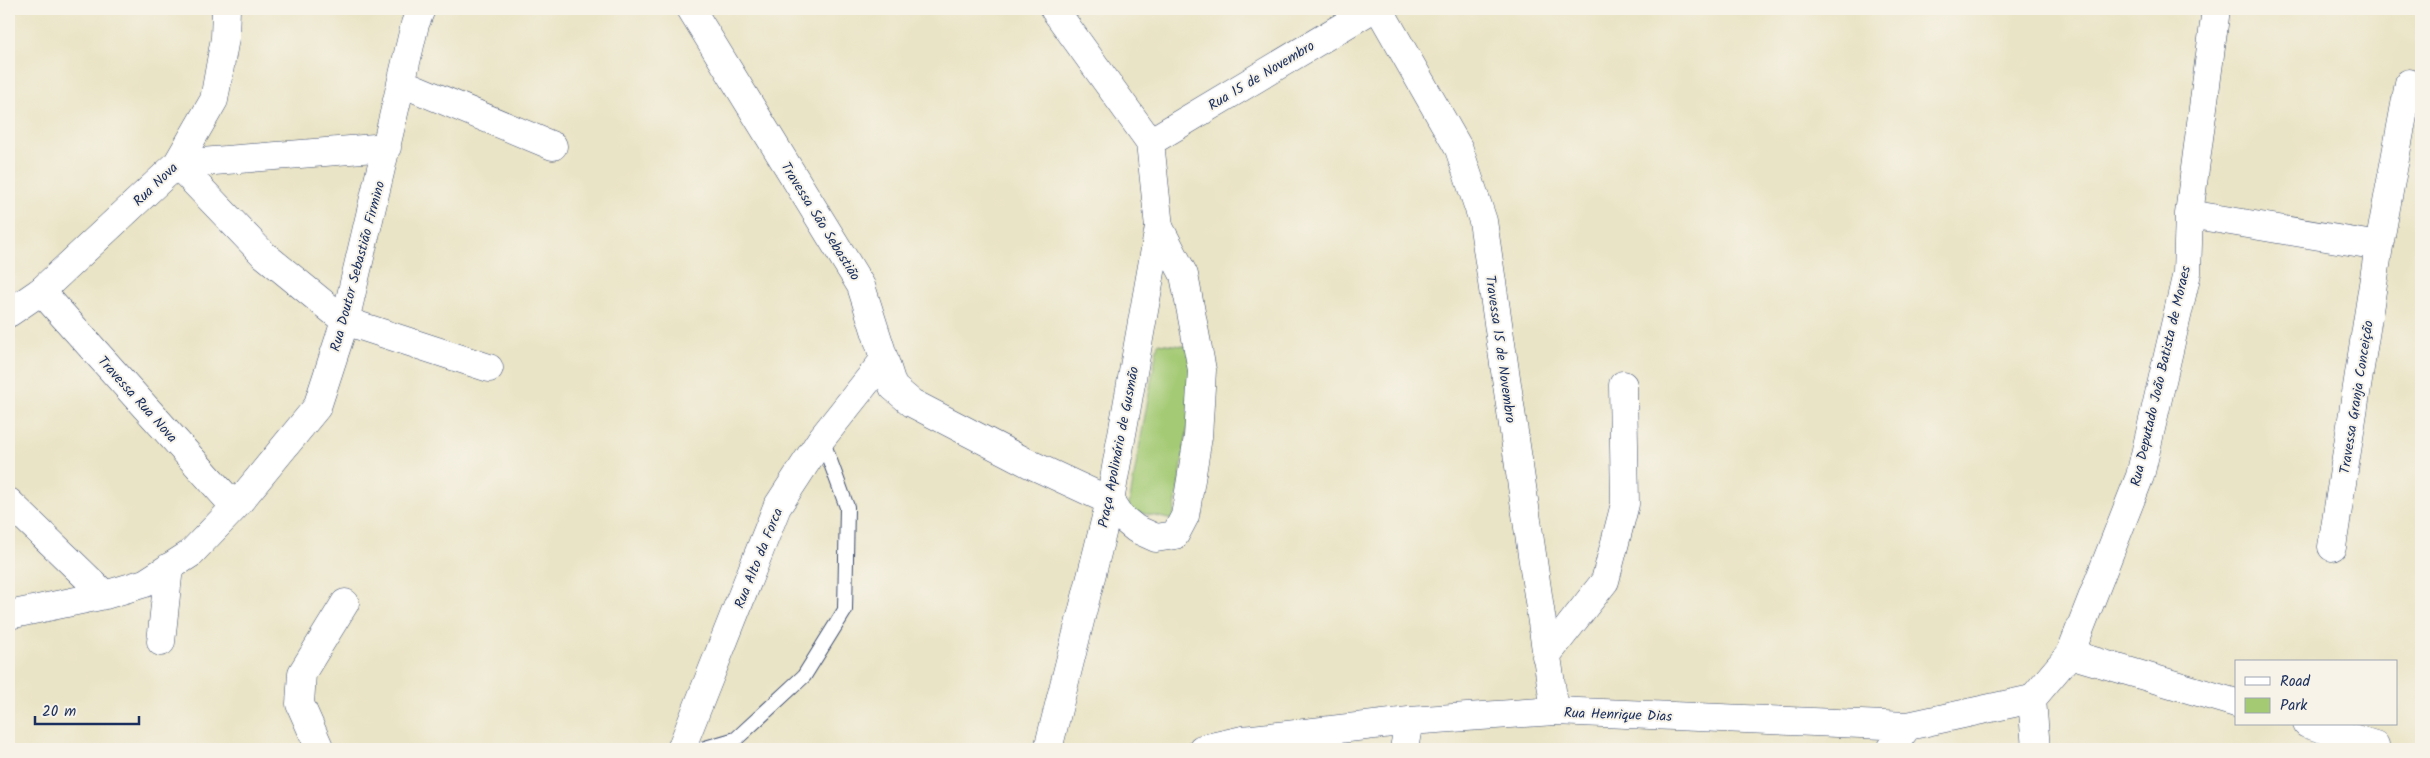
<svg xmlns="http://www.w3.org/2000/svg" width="2430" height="758" font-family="Kalam,sans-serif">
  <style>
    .green { fill: #a4ca74; stroke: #607c69 }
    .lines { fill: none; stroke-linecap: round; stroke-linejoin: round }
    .service-casing { stroke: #3a4a6e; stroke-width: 16 }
    .minor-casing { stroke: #3a4a6e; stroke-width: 29 }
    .tertiary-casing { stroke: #3a4a6e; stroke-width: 29 }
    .secondary-casing { stroke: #3a4a6e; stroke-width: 29 }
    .service { stroke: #fff; stroke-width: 14 }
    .minor { stroke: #fff; stroke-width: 28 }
    .tertiary { stroke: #fff; stroke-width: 28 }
    .secondary { stroke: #fff; stroke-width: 28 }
    .labels { text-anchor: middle; stroke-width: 4; stroke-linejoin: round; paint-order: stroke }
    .street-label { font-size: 14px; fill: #1b2f5e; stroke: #f7f3e8 }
  </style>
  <rect width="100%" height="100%" fill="#f7f3e8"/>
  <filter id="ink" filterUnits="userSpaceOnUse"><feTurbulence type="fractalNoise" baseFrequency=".02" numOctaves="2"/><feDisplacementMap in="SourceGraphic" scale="10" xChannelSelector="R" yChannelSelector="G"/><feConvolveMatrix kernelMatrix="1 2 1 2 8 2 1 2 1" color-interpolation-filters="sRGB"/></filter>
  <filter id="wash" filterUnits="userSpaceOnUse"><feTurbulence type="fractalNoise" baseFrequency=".0096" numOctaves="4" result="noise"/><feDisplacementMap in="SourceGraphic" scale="20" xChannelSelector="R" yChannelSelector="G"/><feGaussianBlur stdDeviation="1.12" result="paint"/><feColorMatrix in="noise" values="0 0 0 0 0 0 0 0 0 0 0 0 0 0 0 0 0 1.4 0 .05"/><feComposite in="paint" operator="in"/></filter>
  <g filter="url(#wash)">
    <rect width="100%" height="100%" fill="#eae4c6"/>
    <path class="green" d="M1158,343L1191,347L1190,413L1173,520L1128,510Z"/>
  </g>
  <g filter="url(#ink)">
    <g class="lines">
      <defs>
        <path id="service" d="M702,749L736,739L804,676L845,610L847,507L822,439"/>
        <path id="minor" d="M691,9L861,286L893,387L912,403L1030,464L1110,501L1120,516L1136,529L1156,538L1175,535L1185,516L1198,437L1202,370L1184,275L1159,227
          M1379,9L1459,149L1483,221L1555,711
          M402,83L553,146
          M1150,142L1372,9
          M177,164L263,254L345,321L489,368
          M177,164L387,147
          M2189,214L2379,246
          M41,291L235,507
          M9,502L105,595
          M2332,547L2379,246L2409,83
          M9,615L105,595L145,583L190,554L235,507L317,407L345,321L415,24L421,9
          M161,642L169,567
          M2070,654L2236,703
          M1546,656L1605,581L1625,504L1623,385
          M2307,724L2375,745
          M320,749L300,704L302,673L345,603
          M681,749L777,507L822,438L884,360
          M1202,749L1243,740L1409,721L1555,711L1908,726L2032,699
          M1404,749L1409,721
          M1891,749L1908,726
          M2036,749L2032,699L2070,654L2140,476L2187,273L2189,214L2216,9"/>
        <path id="tertiary" d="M1048,749L1110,501L1159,227L1150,142L1054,9"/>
        <path id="secondary" d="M9,313L41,291L177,164L214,100L225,38L226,9"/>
      </defs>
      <use href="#service" class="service-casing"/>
      <use href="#minor" class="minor-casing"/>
      <use href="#tertiary" class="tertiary-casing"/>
      <use href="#secondary" class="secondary-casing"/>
      <use href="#service" class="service"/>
      <use href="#minor" class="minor"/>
      <use href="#tertiary" class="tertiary"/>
      <use href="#secondary" class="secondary"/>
    </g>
  </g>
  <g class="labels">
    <g class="street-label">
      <text transform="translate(1261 75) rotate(-31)" y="5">Rua 15 de Novembro</text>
      <text transform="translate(155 184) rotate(-44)" y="5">Rua Nova</text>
      <text transform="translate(821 221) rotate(58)" y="5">Travessa São Sebastião</text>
      <text transform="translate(357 266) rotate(-75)" y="5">Rua Doutor Sebastião Firmino</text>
      <text transform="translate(1501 349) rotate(82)" y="5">Travessa 15 de Novembro</text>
      <text transform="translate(2160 376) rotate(-77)" y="5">Rua Deputado João Batista de Moraes</text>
      <text transform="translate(2356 397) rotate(-81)" y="5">Travessa Granja Conceição</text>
      <text transform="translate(138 399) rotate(48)" y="5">Travessa Rua Nova</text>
      <text transform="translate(1118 447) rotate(-79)" y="5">Praça Apolinário de Gusmão</text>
      <text transform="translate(758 558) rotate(-68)" y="5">Rua Alto da Forca</text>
      <text transform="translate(1618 714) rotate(2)" y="5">Rua Henrique Dias</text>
    </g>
  </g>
  <rect width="2430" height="758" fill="none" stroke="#f7f3e8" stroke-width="30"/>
  <rect x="2235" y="660" width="162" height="65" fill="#f7f3e8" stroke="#9fa5b1"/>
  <rect x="2245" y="677" width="25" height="8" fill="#ffffff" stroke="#9fa5b1"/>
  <text x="2280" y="686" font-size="15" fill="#1b2f5e">Road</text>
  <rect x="2245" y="698" width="25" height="15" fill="#a4ca74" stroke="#9fa5b1"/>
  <text x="2280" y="710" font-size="15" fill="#1b2f5e">Park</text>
  <path d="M35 716v8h104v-8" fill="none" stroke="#1b2f5e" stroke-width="2.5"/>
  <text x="42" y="716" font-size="15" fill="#1b2f5e" stroke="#f7f3e8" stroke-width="4" paint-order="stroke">20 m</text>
</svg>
